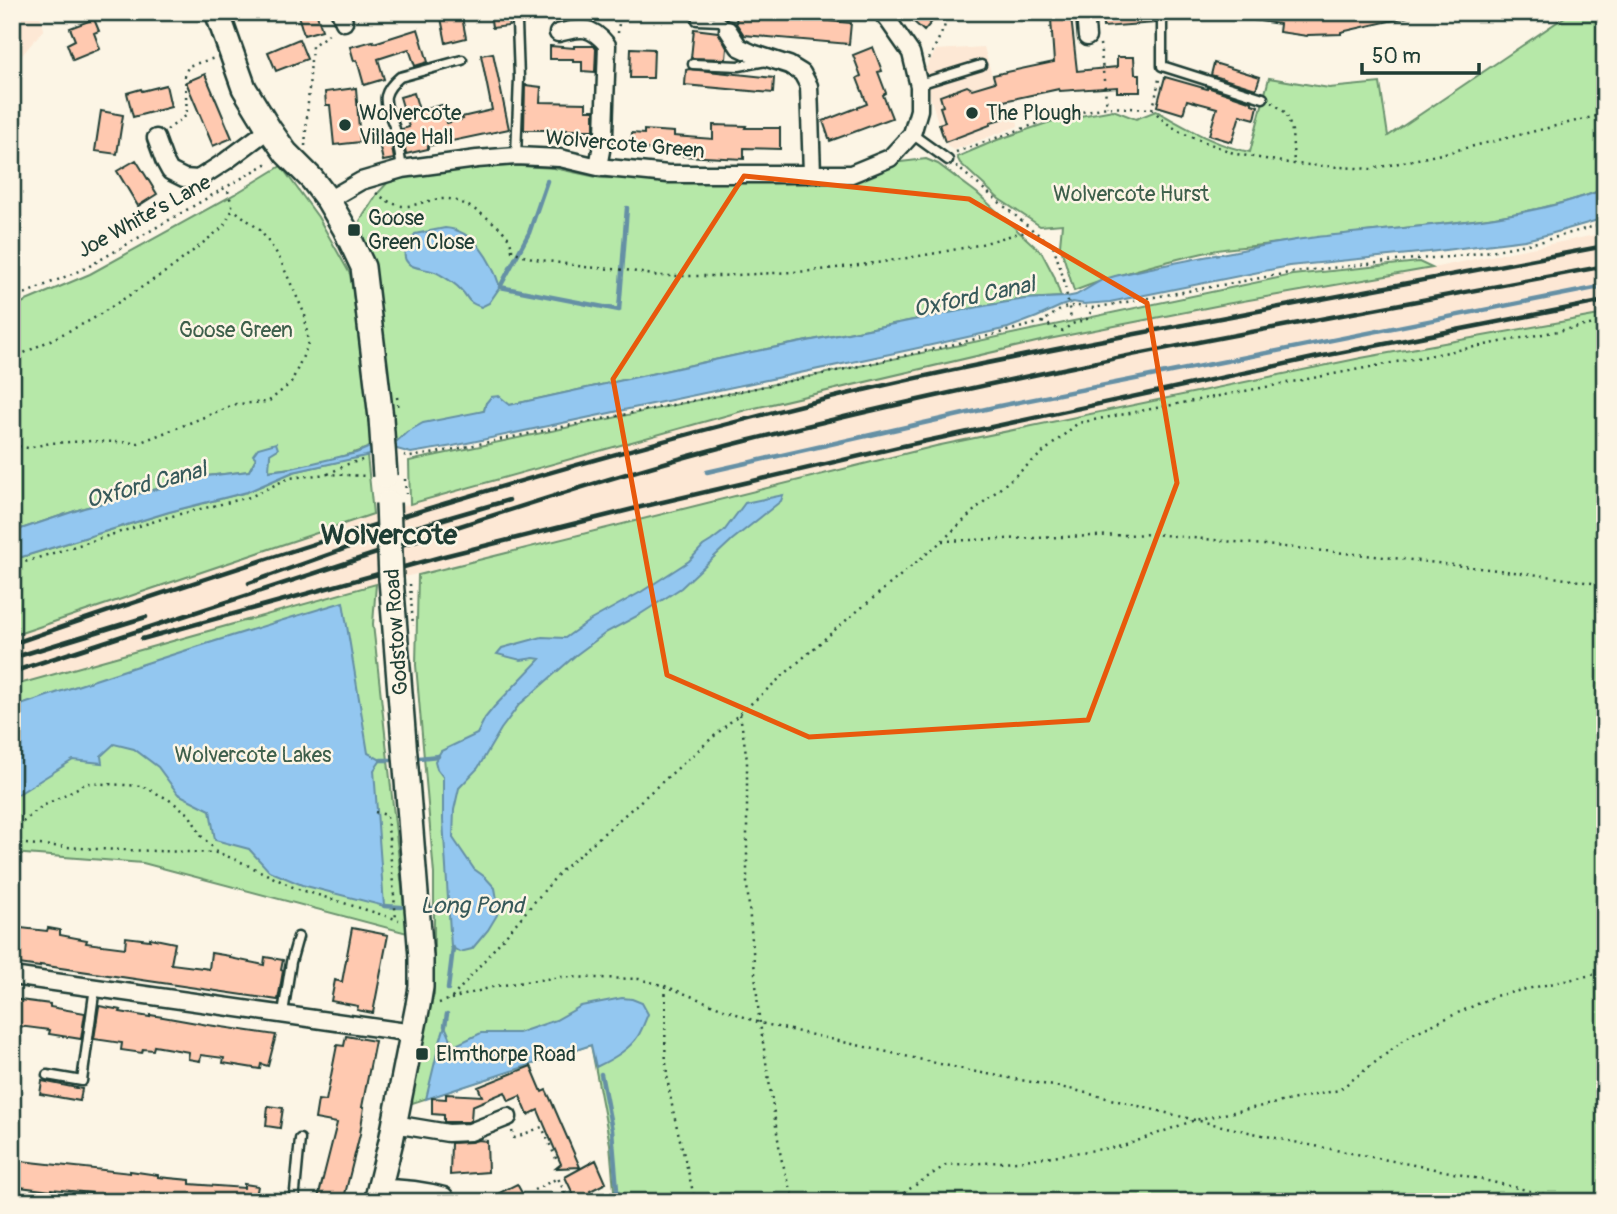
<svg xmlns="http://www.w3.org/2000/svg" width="1617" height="1214" font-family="Pangolin,sans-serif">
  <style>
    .built { fill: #fde8d5 }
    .green { fill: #b6e8a8; stroke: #6a926e; stroke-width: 2 }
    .water { fill: #93c7f0; stroke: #6590a5; stroke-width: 2 }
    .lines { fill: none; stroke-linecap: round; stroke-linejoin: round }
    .stream { stroke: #6590a5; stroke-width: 4.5 }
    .building { fill: #ffc9b0; stroke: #1f3d34; stroke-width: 2 }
    .lane-casing { stroke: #1f3d34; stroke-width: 13 }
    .street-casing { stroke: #1f3d34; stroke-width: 21 }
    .secondary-casing { stroke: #1f3d34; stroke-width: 28 }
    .path { stroke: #1f3d34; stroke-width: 2.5; stroke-dasharray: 2 5; stroke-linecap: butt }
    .lane { stroke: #fcf5e5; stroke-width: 8 }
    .street { stroke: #fcf5e5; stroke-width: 16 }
    .secondary { stroke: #fcf5e5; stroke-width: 23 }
    .rail { stroke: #1f3d34; stroke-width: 4.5 }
    .secondary-bridge-casing { stroke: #1f3d34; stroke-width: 28; stroke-linecap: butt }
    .path-bridge { stroke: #1f3d34; stroke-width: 2.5; stroke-dasharray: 2 5; stroke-linecap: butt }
    .secondary-bridge { stroke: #fcf5e5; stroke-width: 23 }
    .marked { fill: none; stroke: #e8590c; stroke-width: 5; stroke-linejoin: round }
    .poi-dot { fill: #1f3d34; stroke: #fcf5e5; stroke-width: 2.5 }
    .labels { text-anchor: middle; stroke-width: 5; stroke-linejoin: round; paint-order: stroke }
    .poi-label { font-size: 21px; fill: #1f3d34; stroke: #fcf5e5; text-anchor: start }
    .street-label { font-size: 21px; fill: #1f3d34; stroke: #fcf5e5 }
    .park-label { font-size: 21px; fill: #3d5f4b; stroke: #fcf5e5 }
    .water-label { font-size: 23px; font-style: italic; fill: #36595a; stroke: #fcf5e5 }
    .district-label { font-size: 28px; font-weight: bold; fill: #1f3d34; stroke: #fcf5e5 }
  </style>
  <rect width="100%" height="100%" fill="#fcf5e5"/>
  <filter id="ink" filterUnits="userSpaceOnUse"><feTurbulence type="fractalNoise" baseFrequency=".0143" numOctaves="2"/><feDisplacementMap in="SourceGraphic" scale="14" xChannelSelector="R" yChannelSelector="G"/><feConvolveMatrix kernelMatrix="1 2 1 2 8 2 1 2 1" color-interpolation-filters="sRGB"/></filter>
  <g filter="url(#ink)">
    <path class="built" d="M12,12H39L44,29L12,67Z
      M984,47L999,102L1009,116L1017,118L1018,126L954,150L948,147L940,129L923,73L936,50Z
      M1605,233V314L1361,358L936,446L376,584L12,686V636L373,514L746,410L1049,339L1226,304L1432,268Z"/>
    <path class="green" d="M1572,12H1605V189C1532,217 1452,223 1375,231C1340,234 1305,240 1270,244C1251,247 1231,247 1212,251C1167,261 1117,274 1074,291L1060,245L1062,224L1040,226L999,199L960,163L957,157L997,140L1053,121L1113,110L1136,119L1156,111C1186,127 1215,146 1250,152L1269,78L1329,88L1380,83L1388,136Z
      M926,159L938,164L977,193L1042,253L1054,276L1061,297L1025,299L984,306L737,355L510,405L486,403L484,411L407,432L397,441L387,439L371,269L360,221L377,194L391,179L485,164L554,168L601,178L663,179L892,163Z
      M281,166L318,217L350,274L374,414L375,445C341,459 304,467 268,471L270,454L256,458L249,471L207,476L84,508L12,532V307L90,274L235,194Z
      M1419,262L1432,268L1226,304L1049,339L746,410L410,504L409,461L1292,275Z
      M1605,314V1202H615L610,1144L591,1045L400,1107L424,1032L434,994V874L416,665L418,575L936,446L1361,358Z
      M367,455L373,514L12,636V560L169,512L247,492L293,472Z
      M376,584L373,624L407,933L143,863L12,853V686Z"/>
    <path class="water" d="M1605,189V218L1550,234L1525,240L1429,252L1289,266L1110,302L1084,304L1073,302L1061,306L1037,317L1008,328L909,350L453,446L411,453L397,449L293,472L247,492L169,512L12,560V532L84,508L207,476L249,471L256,458L253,455L258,448L276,443L278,449L270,454L269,471L292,468L356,453L375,445L397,441L407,432L423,423L484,411L486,403L491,397L499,396L510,405L737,355L984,306L1025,299L1066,297L1076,295L1102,280L1115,276C1154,267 1192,259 1231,252C1262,246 1294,239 1326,236C1419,225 1516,223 1605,189Z
      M445,228C475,230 492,262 500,287L489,303L481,307C465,301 471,300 461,290C455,283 446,278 439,274C430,268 414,270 408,263C399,254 410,242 415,234Z
      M783,495L781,501L732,540L681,588L639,615L607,632L576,655L519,705L501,729L478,768L459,788L454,810L453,838L474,869L485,877L495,888L498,905L497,915L488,930L472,949L460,952L451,947L443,820V777L437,769L435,761L441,751L477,734L485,718L494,707L540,659L534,658L521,660L497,654L502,648L542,637L565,638L589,621L641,592L689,561L703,546L711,541L724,531L745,503Z
      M343,602L368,753L381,760L374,770L384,906L302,885L269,871L249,849L215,840L210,810L178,794L158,767L134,749L114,744L101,756L102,763L73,760L12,798V708C122,670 232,635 343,602Z
      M622,998L632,999L642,1003L648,1014C645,1021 642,1030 638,1036C629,1050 611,1060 596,1067L591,1045L426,1099L439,1045L445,1026L454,1046L481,1033H518L556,1020L581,1006Z"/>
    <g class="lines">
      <path class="stream" d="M547,181L529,233L500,287L619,310L627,208
        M707,472L999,406L1605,286
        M419,758L438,756
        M381,760H391
        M384,906L401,907
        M432,908L448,907
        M448,989L453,948
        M445,1026L447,1014
        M601,1074L612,1130L618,1202"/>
    </g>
    <path class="building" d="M297,12H316L322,30L304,35Z
      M445,12H461L466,38L446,43L441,18L446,17Z
      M490,12H507L509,26L492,28Z
      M903,12H940L924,31Z
      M1102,12H1155V23L1103,27Z
      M1252,12H1406L1407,17L1341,32V34L1308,35L1307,36L1279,32L1280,24L1252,20Z
      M737,13L851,23L849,44L744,35L736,23Z
      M1071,17L1077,71L1117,67V57H1134L1135,74H1140V92H1117V87L1060,91L1059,89L999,102L1004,118L991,122L990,125L945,142L939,124L945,122L940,107L943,106L940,96L967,86L972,89L995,82L993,75L1054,62L1051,19Z
      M94,19L99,31L94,33L100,49L73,60L67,44L75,40L70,28Z
      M418,29L428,62L415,66L409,49L378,59L384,79L364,85L357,60L354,61L350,47L373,41L374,43Z
      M694,29L718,32L727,48L726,59L691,58Z
      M299,39L307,59L276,71L268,52Z
      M550,46L574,48V46H594L596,49L595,72L582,71V62H573V59H550Z
      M873,47L882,71L878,72L886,93L883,95L892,118L830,141L823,121L867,104L857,78L861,76L853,55Z
      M631,48L654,49L653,78H630Z
      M493,53L509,129L428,146V149L406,154L402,129L409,127L400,97L414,93L419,110L442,105L447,123L463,119L462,117L492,110L481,55Z
      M1214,63L1260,77L1256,89L1211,75Z
      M689,69L774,78L773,93L685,85L686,70Z
      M205,74L232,138L213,146L186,82Z
      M1165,77L1207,89V87L1252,102V104L1258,106L1255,119L1240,115L1232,142L1209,135L1217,108L1187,100L1183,114L1157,106Z
      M166,85L171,107L133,117L127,93L141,89L142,91Z
      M525,85L541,87L540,102L586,103V110H594V130H524Z
      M356,88L360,142L334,145L330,105H326L325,92Z
      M101,111L123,115L117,154L95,151Z
      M713,125L746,126L745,128H780V149L744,148V159L683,156V152L642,149L643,146L631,145L632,133L644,134V130L674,132V136L713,139Z
      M389,131L394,159L383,161L377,134Z
      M136,160L157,194L138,206L117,171Z
      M12,927L47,931L48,928L60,930V935L87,940L86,943L125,948L126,937L150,940V938L175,943L171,964L203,968L209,969L211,953L230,956V958L264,965L265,957L283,960L281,970L283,971L278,1000L40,965V967L12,963Z
      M352,928L388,935L373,1013L357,1010L358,1006L331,1001L335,980L342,982Z
      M12,999L50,1004V1007L85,1013L81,1039L49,1034L50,1030L18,1026L19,1022L12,1021Z
      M99,1006L121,1010L120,1012L150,1017V1015L163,1017L208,1025L276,1035L268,1066L261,1064L260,1069L223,1063L224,1058L201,1055L200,1061L188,1059L189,1052L154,1046L153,1050L143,1049L142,1053L121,1050L122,1043L94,1039Z
      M346,1036L375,1041L362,1107H364L360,1134L343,1202H317L337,1123L315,1119L318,1100L326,1101L337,1045L344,1046Z
      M531,1066L542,1092L546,1090L550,1098L580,1167L556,1168L561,1164L538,1110L528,1115L520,1096L509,1101L505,1092L472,1106L471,1120L468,1122H444V1115L432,1114V1098L446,1099V1094L482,1096L478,1087Z
      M42,1081L82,1089L80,1101L40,1094Z
      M268,1106L283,1108L280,1128L266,1126Z
      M478,1140L487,1141L488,1172L450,1175L451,1143L471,1142Z
      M12,1160L130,1173V1171L158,1175V1177L190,1180V1184L244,1188V1184L258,1186L255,1202H151L91,1195V1193L52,1189V1191L12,1186Z
      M596,1160L606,1183L590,1191L594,1202H577L565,1177Z
      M517,1184L527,1202H482Z"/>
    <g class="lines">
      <defs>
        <path id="lane" d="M1162,12V66L1263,98
          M697,20L721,21L728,30
          M693,64L739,66L766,61
          M919,84L981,65
          M912,134L948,160
          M516,156L519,78L517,23
          M402,169C400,156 398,142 395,129C392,119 384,106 386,96C388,88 394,82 400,77L462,60
          M283,1013L291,962L298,937
          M47,1075L82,1081L95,987
          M294,1202L300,1139"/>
        <path id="street" d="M340,12L344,22
          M1085,12L1087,37
          M728,30L739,47L752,53L789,65L802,73L809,86L812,173
          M558,33C581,27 591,25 607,45L604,134L598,167
          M156,138L164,160L170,171L184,178L198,179L226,161L269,129
          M328,200L361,181L402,169L477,159L516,156L560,158L598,167L668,174H851L890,158L912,134L919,110V86L911,53L888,20L881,12
          M12,976L413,1033
          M394,1124L448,1133L470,1132L508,1117
          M379,1188C401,1188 423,1190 444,1196L448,1202"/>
        <path id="secondary" d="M217,12L244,88L269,129L286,153L312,179L328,200L345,229L363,267L381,418
          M376,1202L391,1141L418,1005L421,987V957L391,579"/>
      </defs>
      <use href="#lane" class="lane-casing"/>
      <use href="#street" class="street-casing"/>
      <use href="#secondary" class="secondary-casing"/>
      <path class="path" d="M1048,12L1052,38
        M618,33L620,12
        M1100,44L1107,107
        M929,59L944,28L948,12
        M1272,102L1286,113L1292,131L1294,164
        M1152,109L1155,100L1159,79
        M167,130L187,115L185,76L188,66L215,58
        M305,146L312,46L333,31
        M956,152L1056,117L1107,107L1152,109L1165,122L1182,133L1236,154L1294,164L1371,169L1441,154L1605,114
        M956,166L1035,232L1053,245L1064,280
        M376,193C410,219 414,198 448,199C464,200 498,223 507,236C510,240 512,245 512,251L535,259L585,267L626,270L658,276H718L812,271L883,262L937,253L978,245L1019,233L1035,232
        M12,299L86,268L268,163
        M1042,322L1063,331L1072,324L1087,319L1093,308
        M12,359L91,320L173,267L223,227L233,209L227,187
        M12,445L28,448L50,443L91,441L138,443L182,426L236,404L268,402L291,383L308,345L305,315L278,255L260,230L233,209
        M404,455L410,457L436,453C638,410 842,375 1042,322C1065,307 1065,303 1093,308L1294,272L1415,259L1450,257L1485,252L1543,241L1605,223
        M328,474L348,464L366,459
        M942,541L1154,534L1385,557L1540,575L1605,585
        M12,566L168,517L250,497L289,478L328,474L366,476
        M740,714L747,760V885L759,1017L781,1158L795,1202
        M375,812L387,815L396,919
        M12,831L41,807L87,783L142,786L168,799L189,814L202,837L219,853
        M12,843L94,849L219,853L241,862L295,888L399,920
        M665,986C667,1011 664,1037 666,1062C669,1110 686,1156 695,1202
        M451,999L496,986L560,977L639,979L665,986L760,1023L971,1071L1070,1089L1195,1120L1289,1141L1445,1171L1578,1202
        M439,1003L451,999L561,871L837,628L942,541L979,506L1078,423L1605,322
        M512,1131L514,1138L542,1127L558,1163
        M534,1190L558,1178L567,1198
        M893,1202L908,1190L946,1165L1018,1161L1123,1146L1195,1120L1339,1090L1412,1034L1495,996L1605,972"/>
      <use href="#lane" class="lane"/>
      <use href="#street" class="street"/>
      <use href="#secondary" class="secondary"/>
      <path class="rail" d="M249,583L361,543L509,500
        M142,639L444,556L641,507L903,446L1318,357L1605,301
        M12,644C288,549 567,461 851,393C960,367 1072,346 1183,325C1323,298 1464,272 1605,246
        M12,658L146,617
        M12,672C151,626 290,581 429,536C534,502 639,468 746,441C1029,369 1318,320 1605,266"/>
      <defs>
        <path id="secondary-bridge" d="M381,418L385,476
          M388,503L391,579"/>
      </defs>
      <use href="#secondary-bridge" class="secondary-bridge-casing"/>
      <path class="path-bridge" d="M1064,280L1071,319
        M397,397L399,410
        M405,479L406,494
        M410,584L413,626"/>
      <use href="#secondary-bridge" class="secondary-bridge"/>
    </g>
  </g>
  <path class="marked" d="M744,176L969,199L1147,303L1177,483L1088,720L809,737L667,675L613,379Z"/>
  <g class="poi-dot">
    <circle cx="972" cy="113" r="7"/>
    <circle cx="345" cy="125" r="7"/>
    <rect x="347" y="223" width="14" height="14" rx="3.5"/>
    <rect x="415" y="1047" width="14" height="14" rx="3.5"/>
  </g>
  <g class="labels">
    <g class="poi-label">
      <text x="359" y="120">Wolvercote<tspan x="359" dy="24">Village Hall</tspan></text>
      <text x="986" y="120">The Plough</text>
      <text x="368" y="225">Goose<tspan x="368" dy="24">Green Close</tspan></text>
      <text x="436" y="1061">Elmthorpe Road</text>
    </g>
    <g class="street-label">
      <text transform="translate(625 144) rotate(5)" y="7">Wolvercote Green</text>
      <text transform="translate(144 216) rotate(-29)" y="7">Joe White’s Lane</text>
      <text transform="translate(396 632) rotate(-94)" y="7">Godstow Road</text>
    </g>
    <g class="park-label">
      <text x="1131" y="201">Wolvercote Hurst</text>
      <text x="236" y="337">Goose Green</text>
      <text x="253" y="762">Wolvercote Lakes</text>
    </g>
    <g class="water-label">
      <text transform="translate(974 296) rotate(-12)" y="8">Oxford Canal</text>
      <text transform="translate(146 484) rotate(-15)" y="8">Oxford Canal</text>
      <text x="472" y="913">Long Pond</text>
    </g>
    <g class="district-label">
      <text x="389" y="544">Wolvercote</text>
    </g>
  </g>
  <rect width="1617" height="1214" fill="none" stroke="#fcf5e5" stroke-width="42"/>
  <rect x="21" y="21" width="1575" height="1172" fill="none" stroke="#1f3d34" stroke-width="2.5" filter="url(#ink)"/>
  <path d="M1362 63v10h117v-10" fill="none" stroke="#1f3d34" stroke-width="3.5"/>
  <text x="1372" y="63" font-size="21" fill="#1f3d34" stroke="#fcf5e5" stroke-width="5" paint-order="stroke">50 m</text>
</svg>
